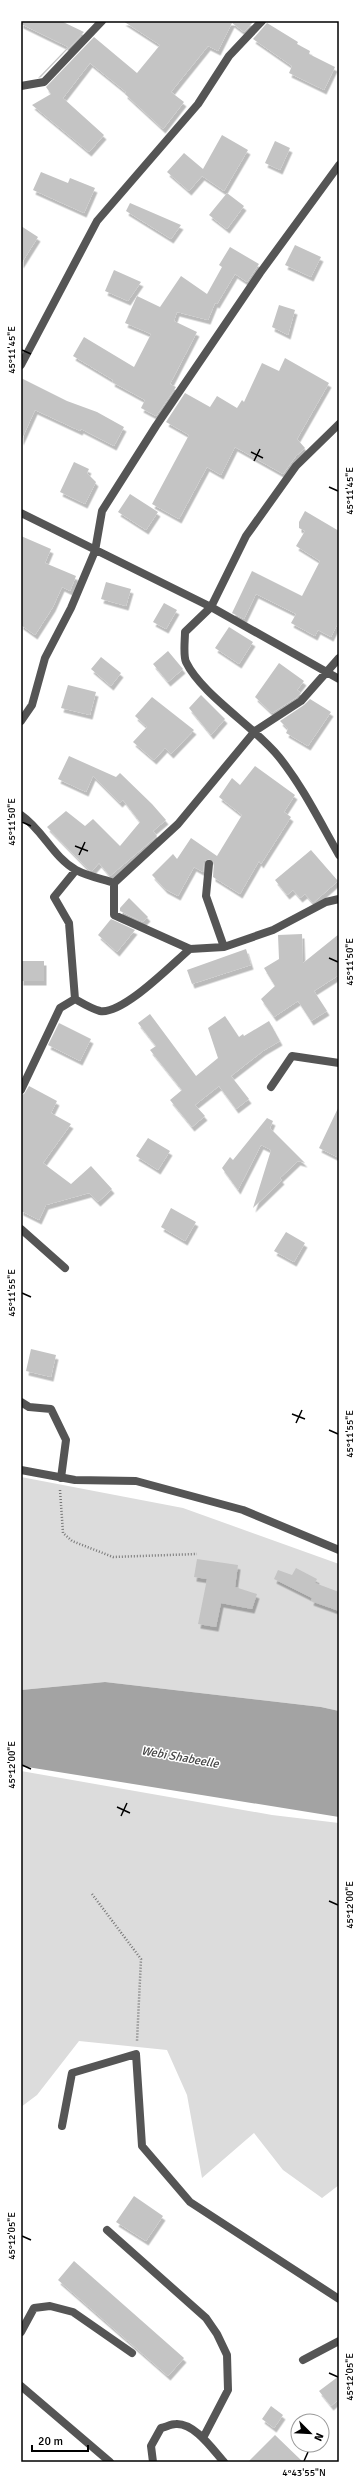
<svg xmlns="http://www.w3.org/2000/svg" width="360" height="2483" font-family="Signika,sans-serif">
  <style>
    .green { fill: #dcdcdc }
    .water { fill: #a3a3a3 }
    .building { fill: #c4c4c4; filter: url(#shadow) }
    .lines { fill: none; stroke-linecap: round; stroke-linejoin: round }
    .path { stroke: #777; stroke-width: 2.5; stroke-dasharray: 1 2; stroke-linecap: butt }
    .minor { stroke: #555; stroke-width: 8 }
    .tertiary { stroke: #555; stroke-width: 8 }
    .ticks { fill: none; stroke: #000; stroke-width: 1.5 }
    .labels { text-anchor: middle; stroke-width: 3; stroke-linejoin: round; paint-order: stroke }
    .water-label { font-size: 12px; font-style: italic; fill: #444; stroke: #fff }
    .neatline { fill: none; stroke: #000; stroke-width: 1.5 }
    .ticks-label { font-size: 10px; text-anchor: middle; fill: #000 }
  </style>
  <defs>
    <filter id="shadow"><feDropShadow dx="2.5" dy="4.5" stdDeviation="0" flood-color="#0004"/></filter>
  </defs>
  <rect width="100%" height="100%" fill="#fff"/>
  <path class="green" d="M21,1477L183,1508L339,1564V1711L321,1707L105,1682L21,1690Z
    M21,1771L272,1815L339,1823V2185L322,2198L283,2170L254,2133L202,2178L187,2095L167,2050L79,2041L37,2095L21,2107Z"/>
  <path class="water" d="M105,1682L321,1707L339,1711V1817L21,1766V1690Z"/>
  <path class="building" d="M21,21H61L84,32L41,77L38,78L68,47L21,24Z
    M123,21H254L244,32L232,23L218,51L208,46L171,92L184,102L163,129L125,94L126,92L90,63L63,98L104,135L89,152L32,105L51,94L46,87L94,37L137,73L160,45Z
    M267,23L298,42L297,44L310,51L309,54L335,67L324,90L289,73L292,66L253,39Z
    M222,135L248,150L224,191L202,176L189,191L167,172L184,153L203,169Z
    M275,141L290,148L280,170L265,163Z
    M41,172L68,183L70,178L95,188L84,213L33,190Z
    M227,193L244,206L227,229L209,215Z
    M130,203L181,225L171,239L126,211Z
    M21,226L38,237L21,264Z
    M295,245L321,257L311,277L285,265Z
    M230,247L259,264L247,282L235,274L217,304L215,303L208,320L177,312L174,321L197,332L170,384L176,387L156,416L141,408L145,400L112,382L113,380L73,356L84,337L134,367L151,334L125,323L137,296L160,307L181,276L207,294L222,267L219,265Z
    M114,270L141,282L128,301L105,291Z
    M279,305L295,310L288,335L272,327Z
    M285,358L329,383L297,439L305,448L296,456L283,474L235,447L221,475L207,467L179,519L152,504L189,435L166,422L185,393L210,407L217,396L237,408L242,400L244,402L262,363L279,371Z
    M21,378L67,401L97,412L124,427L114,446L81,429L80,431L35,410L21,441Z
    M74,462L89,469L87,473L96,482L85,504L60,492Z
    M130,494L158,512L146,530L118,512Z
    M305,511L339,531V621L331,637L318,630L315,636L291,623L296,614L256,594L244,619L232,613L252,571L302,596L320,561L296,546L305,531L299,528V522Z
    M21,536L51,549L45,563L76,576L70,591L62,587L53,607L35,635L21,625Z
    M106,582L131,589L126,606L101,599Z
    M164,603L177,610L166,629L153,622Z
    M229,627L253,642L239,664L215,648Z
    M168,651L183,669L168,682L153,664Z
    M101,657L121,673L111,686L91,669Z
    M279,663L304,681L297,690L301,693L297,697L272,713L255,697Z
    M68,685L96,692L90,715L61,708Z
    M201,695L225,719L211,735L189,708Z
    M152,697L194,730L171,754L165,748L154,760L133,742L147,727L135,716Z
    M310,699L331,712L308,746L286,733L288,729L280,721L304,705Z
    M69,756L116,777L120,773L152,804L166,820L153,831L157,836L110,876L99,863L92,871L89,870L47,827L66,811L85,826L93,819L120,846L140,822L123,800L120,803L93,776L86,792L58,779Z
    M255,766L295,795L284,812L291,817L261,864L259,861L240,894L213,877L214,862L209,859L204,861L203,872L194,867L178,896L165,889L152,875L173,854L177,859L191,838L217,856L242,815L219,797L232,778L240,785Z
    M311,850L338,881L313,903L305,894L300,898L293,890L287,895L275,880Z
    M129,898L148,917L143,922L120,911V908Z
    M111,919L135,930L117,952L98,935Z
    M302,934L303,963L339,934V975L314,991L327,1011L311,1021L298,1001L274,1017L261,999L275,986L264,968L279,959L278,935Z
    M246,949L251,965L192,984L187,970Z
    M21,961H44V981H21Z
    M150,1014L196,1076L218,1058L208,1028L225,1016L239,1037L243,1034L244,1036L269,1021L280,1041L263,1051L231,1076L249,1099L236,1109L219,1086L195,1105L205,1116L192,1127L170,1100L182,1090L150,1050L156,1046L138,1023Z
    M59,1023L91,1039L80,1061L48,1045Z
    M29,1086L57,1101L51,1113L71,1124L43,1163L71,1184L91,1166L112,1189L98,1202L89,1193L46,1205L39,1220L21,1211V1095L24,1094Z
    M339,1106V1158L319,1148Z
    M267,1118L273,1121L270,1128L305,1163L298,1161L280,1178L282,1180L253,1208L271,1150L261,1145L238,1190L222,1168L230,1157L233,1160Z
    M148,1138L170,1151L158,1170L136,1156Z
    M171,1208L196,1222L185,1241L161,1227Z
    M286,1232L305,1243L294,1262L274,1251Z
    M31,1349L56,1355L51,1377L26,1371Z
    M197,1559L238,1565L235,1587L257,1594L252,1609L221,1603L216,1627L198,1624L207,1579L194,1577Z
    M296,1568L317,1579L315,1583L339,1592V1611L311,1601L312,1598L274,1579L278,1570L292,1575Z
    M134,2196L163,2216L146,2241L116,2222Z
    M74,2261L184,2358L168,2376L58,2280Z
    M339,2376V2399L331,2406L319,2391Z
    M271,2406L283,2415L274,2428L262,2419Z
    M275,2435L303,2462H248Z"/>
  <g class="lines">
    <path class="path" d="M60,1490L63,1533L72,1541L113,1557L197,1554
      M92,1894L141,1959L137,2041"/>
    <path class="minor" d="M21,86L44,82L102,21
      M21,365L97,221L198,104L229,56L262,21
      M339,424L296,466L246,536L211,607L185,632C185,640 183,655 186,662C202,695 254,726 279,757C303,787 320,822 339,855
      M21,513L211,607L339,679
      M339,658L301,701L255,731L178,824L114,883V915L190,949L224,947L273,930L326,902L339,899
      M21,721L32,705L45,658L71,608L95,551L102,511L156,426L260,273L339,165
      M21,815C43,830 53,857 76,870C87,876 102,879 114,883
      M209,864L206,896L224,947
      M75,999L69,923L54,897L76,870
      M271,1087L292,1056L339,1063
      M21,1090L60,1008L75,999C82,1003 92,1009 100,1011C123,1015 172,964 190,949
      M21,1229L65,1268
      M21,1402L29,1407L51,1409L66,1440L61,1478
      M62,2126L72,2073L136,2054L142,2146L190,2202L339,2299
      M107,2230L206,2318L217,2334L227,2355L228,2390L203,2438
      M21,2332L34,2308L50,2306L73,2312L132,2353
      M303,2360L339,2341
      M21,2386L110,2462
      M153,2462L151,2446L161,2428C166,2427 171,2424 176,2424C195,2423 213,2450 224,2462"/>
    <path class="tertiary" d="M21,1470L75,1480L136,1481L243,1510L339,1550"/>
  </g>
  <path class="ticks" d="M22,350L31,354M251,452L263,458M254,461L260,449M329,487L338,491M22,822L31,826M75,846L88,851M79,855L85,842M329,958L338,962M22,1293L31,1297M292,1414L305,1419M296,1423L302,1410M329,1430L338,1434M22,1765L31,1769M117,1807L130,1813M121,1816L127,1803M329,1901L338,1905M22,2236L31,2240M329,2373L338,2377M304,2461L308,2452"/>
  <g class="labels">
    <g class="water-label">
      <text transform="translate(180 1757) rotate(10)" y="4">Webi Shabeelle</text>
    </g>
  </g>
  <rect width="360" height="2483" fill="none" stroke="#ffffff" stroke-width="44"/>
  <g transform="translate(310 2433) rotate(114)"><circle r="19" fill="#ffffff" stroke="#999999"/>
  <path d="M0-3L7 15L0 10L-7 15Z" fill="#000000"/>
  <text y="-6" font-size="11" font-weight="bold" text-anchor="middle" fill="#000000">N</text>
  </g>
  <path d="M32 2445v6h56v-6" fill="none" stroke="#000000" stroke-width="2"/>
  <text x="38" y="2445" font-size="12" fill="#000000" stroke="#ffffff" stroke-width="3" paint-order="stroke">20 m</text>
  <rect x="22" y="22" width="316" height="2439" class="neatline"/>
  <g class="ticks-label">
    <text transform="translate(11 350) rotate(-90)" y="4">45°11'45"E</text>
    <text transform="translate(349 491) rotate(-90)" y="4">45°11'45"E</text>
    <text transform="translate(11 822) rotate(-90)" y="4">45°11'50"E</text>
    <text transform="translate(349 962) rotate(-90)" y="4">45°11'50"E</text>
    <text transform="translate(11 1293) rotate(-90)" y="4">45°11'55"E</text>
    <text transform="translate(349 1434) rotate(-90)" y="4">45°11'55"E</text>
    <text transform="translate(11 1765) rotate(-90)" y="4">45°12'00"E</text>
    <text transform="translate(349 1905) rotate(-90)" y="4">45°12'00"E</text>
    <text transform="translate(11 2236) rotate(-90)" y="4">45°12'05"E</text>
    <text transform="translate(349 2377) rotate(-90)" y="4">45°12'05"E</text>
    <text x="304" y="2476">4°43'55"N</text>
  </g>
</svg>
